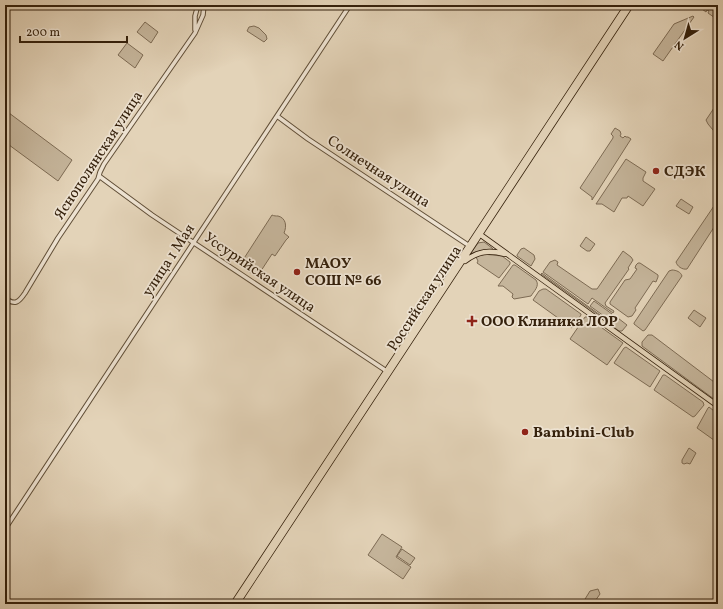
<svg xmlns="http://www.w3.org/2000/svg" width="723" height="609" font-family="Vollkorn,serif">
  <style>
    .green { fill: #c5b59b; stroke: #7d6b54 }
    .lines { fill: none; stroke-linecap: round; stroke-linejoin: round }
    .minor-casing { stroke: #604e37; stroke-width: 5.5 }
    .major-casing { stroke: #35210c; stroke-width: 6 }
    .minor { stroke: #ede2d1; stroke-width: 3.5 }
    .major { stroke: #e3d3b8; stroke-width: 4.5 }
    .poi-dot { fill: #8f2418; stroke: #ede2d1; stroke-width: 1.5 }
    .labels { text-anchor: middle; stroke-width: 3.5; stroke-linejoin: round; paint-order: stroke }
    .street-label { font-size: 15px; fill: #35210c; stroke: #ede2d1 }
    .poi-label { font-size: 15px; font-weight: bold; fill: #35210c; stroke: #ede2d1; text-anchor: start }
  </style>
  <rect width="100%" height="100%" fill="#e3d3b8"/>
  <filter id="stains"><feTurbulence type="fractalNoise" baseFrequency=".005" numOctaves="4"/><feColorMatrix values="0 0 0 0 .2 0 0 0 0 .09 0 0 0 0 .02 0 0 0 .5 -.17"/></filter>
  <radialGradient id="worn" r=".72"><stop offset=".6" stop-color="#630" stop-opacity="0"/><stop offset="1" stop-color="#630" stop-opacity=".3"/></radialGradient>
  <path class="green" d="M710,5H718V20L708,13L709,11L707,10L706,12L702,9Z
    M693,16L694,17L663,61L653,54L674,24Z
    M145,22L158,32L151,43L137,32Z
    M254,26L259,28L266,35L267,39L264,42L247,31L249,27Z
    M127,43L143,55L135,68L118,55Z
    M714,108V114L718,117V136L708,124L706,120Z
    M5,110L72,160L58,181L5,142Z
    M615,128L620,131L621,134L620,136L623,138L625,136L626,137H628L631,139L592,200V197L580,188L613,138V136L611,134Z
    M626,159L646,172L643,178V181L655,189L643,206L628,196L627,198H622L614,212L602,204H596Z
    M681,199L693,207L689,214L676,206Z
    M718,200V221L687,269C682,270 677,266 676,262Z
    M272,215C274,216 276,216 278,216C286,218 287,226 284,233L289,237L286,240L275,256L272,254L257,277L242,267L241,263Z
    M586,237L595,244L590,251H587L580,246Z
    M484,242L492,248L493,249L480,251L470,254L471,253L478,243Z
    M524,248L534,255L535,259L531,266L517,256V255L521,249Z
    M623,251L631,257L633,260L628,268L629,269L605,303L606,306L614,311L613,313L592,298L588,304L543,272L550,262L555,260L558,262L557,265L592,289H597Z
    M483,254L502,256L510,262V264L499,278L477,263L478,261L476,257Z
    M638,263H640L658,275V277L656,282L653,281L635,308L636,310L632,316L628,317L610,304V302L625,280L630,279L637,269L635,268L636,265Z
    M513,265H515L536,280C540,286 534,291 531,296L514,299L512,297L513,294L503,286H498Z
    M672,270C676,270 681,272 682,276L645,330L643,331L634,324V323L669,271Z
    M542,273L607,320V321L541,274Z
    M543,289H546L581,314V315L572,328L533,300L539,291Z
    M594,301L612,314L608,319L590,306Z
    M694,310L706,318L700,327L688,318Z
    M614,315L627,325L622,331H619L608,323Z
    M585,317H587L623,343L607,365L570,339Z
    M648,335H652L718,385V402L642,346V342Z
    M626,347L660,371L650,387L614,363L624,348Z
    M663,375H665L703,402L704,405L695,416L693,417L654,390Z
    M709,407L718,414V443L697,428L708,408Z
    M689,448L696,453L690,464L687,463L684,464L682,463V460Z
    M382,534L402,547L396,557L411,567L403,579L368,555Z
    M402,549L415,558L410,565L397,556Z
    M598,589L600,594L593,604H582L590,591Z"/>
  <g class="lines">
    <defs>
      <path id="minor" d="M195,30V16L198,5
        M277,116L308,139L468,245
        M99,176L152,215L388,372
        M5,298C15,306 19,302 25,293L58,238L98,179L100,172L104,164L195,33L203,15L204,5
        M5,529L350,5"/>
      <path id="major" d="M478,233L718,406
        M465,261C478,251 489,250 505,254
        M233,604L627,5
        M237,604L631,5"/>
    </defs>
    <use href="#minor" class="minor-casing"/>
    <use href="#major" class="major-casing"/>
    <use href="#minor" class="minor"/>
    <use href="#major" class="major"/>
  </g>
  <g class="poi-dot">
    <circle cx="656" cy="171" r="4"/>
    <circle cx="297" cy="272" r="4"/>
    <path d="M470 315h4v4h4v4h-4v4h-4v-4h-4v-4h4z"/>
    <circle cx="525" cy="432" r="4"/>
  </g>
  <g class="labels">
    <g class="street-label">
      <text transform="translate(98 155) rotate(-57)" y="5">Яснополянская улица</text>
      <text transform="translate(379 171) rotate(33)" y="5">Солнечная улица</text>
      <text transform="translate(168 260) rotate(-57)" y="5">улица 1 Мая</text>
      <text transform="translate(260 272) rotate(34)" y="5">Уссурийская улица</text>
      <text transform="translate(424 298) rotate(-57)" y="5">Российская улица</text>
    </g>
    <g class="poi-label">
      <text x="664" y="176">СДЭК</text>
      <text x="305" y="268">МАОУ<tspan x="305" dy="17">СОШ № 66</tspan></text>
      <text x="481" y="326">ООО Клиника ЛОР</text>
      <text x="533" y="437">Bambini-Club</text>
    </g>
  </g>
  <rect width="723" height="609" fill="none" stroke="#e3d3b8" stroke-width="20"/>
  <rect x="6" y="6" width="711" height="597" fill="none" stroke="#35210c" stroke-width="2"/>
  <rect x="10" y="10" width="703" height="589" fill="none" stroke="#35210c"/>
  <g transform="translate(685 38) rotate(217)" stroke="#ede2d1" stroke-width="3" paint-order="stroke">
  <path d="M0-3L7 15L0 10L-7 15Z" fill="#35210c"/>
  <text y="-6" font-size="11" font-weight="bold" text-anchor="middle" fill="#35210c">N</text>
  </g>
  <path d="M20 36v6h107v-6" fill="none" stroke="#35210c" stroke-width="2"/>
  <text x="26" y="36" font-size="12" fill="#35210c" stroke="#ede2d1" stroke-width="3" paint-order="stroke">200 m</text>
  <rect width="100%" height="100%" filter="url(#stains)"/>
  <rect width="100%" height="100%" fill="url(#worn)"/>
</svg>
